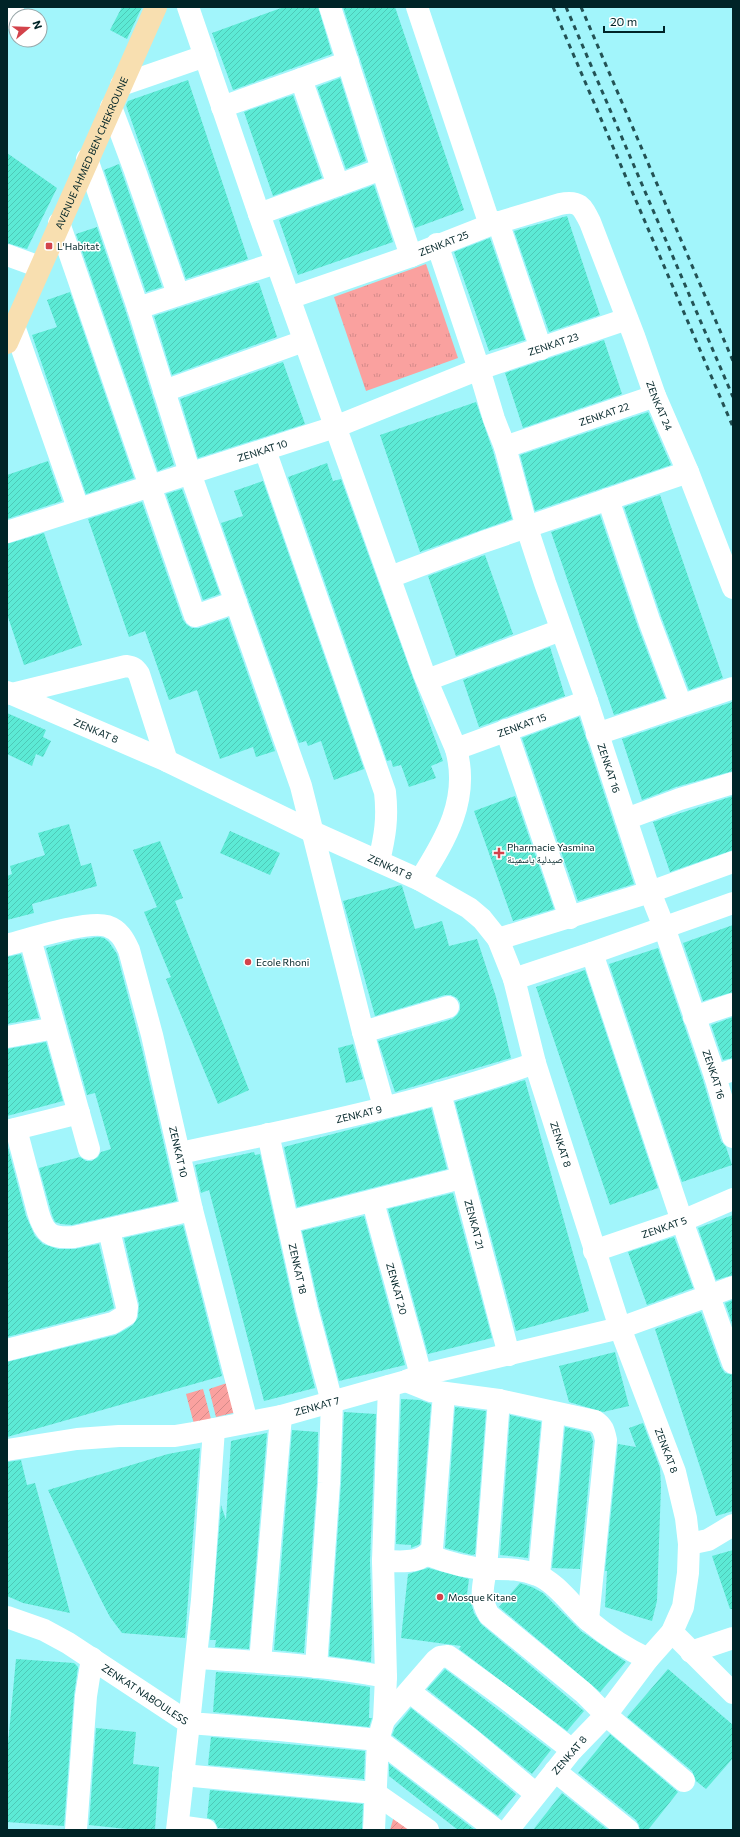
<svg xmlns="http://www.w3.org/2000/svg" width="740" height="1837" font-family="Commissioner,'Noto Naskh Arabic',sans-serif">
  <style>
    .grass { fill: url(#grass-tufts) }
    .garden { fill: url(#garden-furrows) }
    .building { fill: url(#building-hatch) }
    .lines { fill: none; stroke-linecap: round; stroke-linejoin: round }
    .minor { stroke: #fff; stroke-width: 22 }
    .major { stroke: #f8dfb0; stroke-width: 22 }
    .rail { stroke: #235255; stroke-width: 3; stroke-dasharray: 5 5; stroke-linecap: butt }
    .poi-dot { fill: #d3434b; stroke: #fff; stroke-width: 1.5 }
    .labels { text-anchor: middle; stroke-width: 3; stroke-linejoin: round; paint-order: stroke }
    .street-label { font-size: 10px; fill: #002427; stroke: #fff }
    .poi-label { font-size: 10px; fill: #002427; stroke: #fff; text-anchor: start }
  </style>
  <defs>
    <pattern id="grass-tufts" width="24" height="20" patternUnits="userSpaceOnUse"><rect width="24" height="20" fill="#faa19f"/><path d="M3 7l-1-3M5 7V3M7 7l1-3M15 17l-1-3M17 17v-4M19 17l1-3" fill="none" stroke="#d48a89"/></pattern>
    <pattern id="garden-furrows" width="10" height="10" patternUnits="userSpaceOnUse"><rect width="10" height="10" fill="#faa19f"/><path d="M-1 1l2-2M0 10L10 0M9 11l2-2" fill="none" stroke="#d48a89"/></pattern>
    <pattern id="building-hatch" width="6" height="6" patternUnits="userSpaceOnUse"><rect width="6" height="6" fill="#5cead5"/><path d="M-1 1l2-2M0 6l6-6M5 7l2-2" fill="none" stroke="#4ec9b7"/></pattern>
  </defs>
  <rect width="100%" height="100%" fill="#a2f5fb"/>
  <path class="grass" d="M426,264L458,358L366,391L334,297Z"/>
  <path class="garden" d="M233,1381L241,1411L216,1417L209,1389Z
    M203,1389L211,1419L194,1424L186,1394Z
    M394,1816L416,1830H390Z"/>
  <path class="building" d="M122,7H142L127,39L110,30Z
    M284,7H318L332,54L233,90L212,33Z
    M343,7H395L464,210L415,228Z
    M340,78L366,161L346,169L317,87Z
    M188,80L248,259L186,279L126,105L128,101Z
    M293,95L322,178L273,196L244,112Z
    M7,153L57,188L27,249L7,243Z
    M119,164L162,287L146,292L104,170Z
    M374,185L393,242L298,275L279,220Z
    M567,216L600,315L549,332L514,231Z
    M97,227L126,312L174,465L158,471L76,234Z
    M490,238L525,340L489,351L454,252Z
    M256,283H259L277,337L172,375L154,316Z
    M70,292L134,478L86,494L32,335L57,327L47,300Z
    M604,340L622,394L523,428L505,373Z
    M283,362L305,424L198,458L180,399Z
    M476,402L493,451L512,519L420,552L380,435Z
    M648,412L671,465L535,511L520,455Z
    M48,461L62,501L7,519V475Z
    M327,463L333,481L341,479L443,761L431,766L436,778L409,787L401,765L393,767L391,760L387,761L288,477Z
    M263,481L364,769L334,780L321,741L308,746L306,741L299,743L221,523L243,516L234,491Z
    M182,489L220,594L203,600L166,494Z
    M660,495L723,678L689,690L662,619L624,507Z
    M142,502L183,620L187,625L192,628H199L228,618L275,751L256,757L253,747L220,759L197,690L169,700L145,631L129,637L88,519Z
    M600,515L638,627L665,698L614,715L551,532Z
    M44,533L82,645L24,665L7,614V544Z
    M485,555L513,634L456,656L428,576Z
    M550,647L565,696L479,727L463,680Z
    M732,702L733,706V771L676,787L642,800L622,739Z
    M7,713L46,730L43,737L51,741L43,757L36,754L32,766L7,754Z
    M579,717L634,884L578,901L522,738Z
    M515,796L554,909L513,921L474,811Z
    M733,796V850L670,872L653,822Z
    M69,824L81,866L91,863L97,886L32,904L34,913L7,920V876L12,874L10,866L45,855L38,833Z
    M230,831L280,853L270,875L220,853Z
    M160,841L183,898L175,901L249,1090L218,1104L166,979L171,977L144,912L157,907L133,850Z
    M401,885L402,886L415,929L442,921L449,946L477,939L496,997L511,1058L395,1092L378,1041L452,1019L457,1015L460,1010V1003L457,998L451,995H445L375,1016L343,901Z
    M733,925V992L703,1001L683,943Z
    M98,937L104,938L109,942L117,954L142,1049L177,1201L72,1225L61,1224L55,1222L52,1215L39,1168L80,1157L86,1161H92L98,1157L101,1152L111,1149L95,1093L87,1095L46,948L75,940Z
    M658,948L703,1080L721,1141L726,1147L732,1165L682,1182L609,964Z
    M21,954L39,1018L7,1024V957Z
    M585,970L658,1188L610,1205L536,987Z
    M733,1017V1058L723,1060L711,1025Z
    M46,1042L63,1101L7,1116V1049Z
    M353,1044L363,1079L346,1083L338,1048Z
    M525,1080L589,1311L516,1331L455,1102Z
    M431,1108L447,1169L297,1207L284,1147Z
    M7,1144L26,1216L35,1236L43,1244L58,1249H75L99,1244L114,1308L108,1311L7,1337Z
    M254,1152L255,1155L260,1154L295,1312L315,1388L264,1401L209,1190L201,1193L195,1165Z
    M453,1193L492,1338L428,1354L388,1209Z
    M733,1215V1275L716,1280L698,1228Z
    M364,1216L405,1365L339,1381L319,1306L302,1231Z
    M183,1225L222,1376L7,1437V1362L116,1335L133,1325L138,1317L139,1304L124,1238Z
    M674,1237L693,1288L647,1305L628,1252Z
    M733,1300V1326L725,1303Z
    M701,1312L721,1367L725,1373L733,1375V1511L716,1516L655,1329Z
    M615,1352L629,1406L603,1412L569,1402L559,1366Z
    M401,1399L420,1400L431,1404L420,1544L411,1548V1545L396,1544Z
    M455,1407L486,1411L475,1554L472,1555L445,1548Z
    M344,1412L376,1414L370,1561L372,1636L371,1662L329,1656L341,1484Z
    M510,1415L541,1422L528,1558L500,1555Z
    M643,1423L660,1468L661,1486L657,1601L652,1621L605,1607L607,1571H605L618,1444L636,1447L629,1428Z
    M565,1427L590,1433L593,1441L580,1569L552,1568Z
    M292,1430L318,1432L317,1482L304,1653L274,1650Z
    M267,1433L249,1649L215,1647L216,1640H210L221,1505L226,1520L231,1441Z
    M200,1448L185,1638L122,1633L110,1617L99,1596L48,1490L168,1454Z
    M21,1460L27,1485L35,1483L70,1613L23,1603L7,1596V1462Z
    M733,1550V1609H730L712,1556Z
    M428,1568L469,1579L467,1594L470,1599L474,1613L481,1624L584,1711L567,1731L459,1649L461,1646L401,1638L408,1574Z
    M520,1583L532,1587L543,1593L581,1631L626,1662L600,1692L499,1607Z
    M16,1659L74,1663L78,1667L74,1695L64,1826L7,1822V1754Z
    M445,1669L551,1750L532,1774L427,1689Z
    M668,1669L733,1725V1758L706,1789L696,1781L692,1771L627,1717Z
    M216,1672L314,1679L370,1687L369,1718H372L369,1727L213,1712Z
    M411,1708L516,1794L498,1816L392,1735L395,1728Z
    M96,1728L136,1732L133,1764L159,1767L155,1830H136L89,1825Z
    M610,1734L678,1792L648,1830H640L639,1825L636,1820L578,1773Z
    M211,1737L365,1751L364,1779L208,1765Z
    M389,1764L475,1830H458L389,1776Z
    M210,1790L363,1804L362,1830H241L218,1828L214,1820L207,1818Z
    M562,1793L608,1830H533Z"/>
  <g class="lines">
    <g class="minor">
      <path d="M188,7L259,214L424,674L456,749C470,799 446,839 420,880"/>
      <path d="M330,7L382,169L411,256"/>
      <path d="M417,7L490,225"/>
      <path d="M7,18L13,7"/>
      <path d="M301,79L348,62"/>
      <path d="M121,85L205,56"/>
      <path d="M111,107L135,171L178,294"/>
      <path d="M222,107L301,79L338,185"/>
      <path d="M87,159L138,308L190,473L301,786L363,1032L384,1107"/>
      <path d="M259,214L382,169"/>
      <path d="M498,222L541,349"/>
      <path d="M59,223L195,616L236,602"/>
      <path d="M437,244L479,369L494,419L505,447"/>
      <path d="M7,255L40,267"/>
      <path id="s1" d="M289,298L411,256L490,225L560,204C579,200 582,206 590,222L634,336L655,396L688,472L733,588"/>
      <path d="M138,308L276,263"/>
      <path d="M14,326L78,508"/>
      <path d="M164,391L304,341"/>
      <path id="s2" d="M655,396L505,447L527,528L545,583L587,701L650,892L664,927L715,1076L733,1137"/>
      <path d="M265,450L385,792C388,818 385,836 379,861"/>
      <path d="M608,499L650,623L681,705"/>
      <path id="s3" d="M7,532L335,427L479,369L627,319"/>
      <path d="M390,577L483,542L688,472"/>
      <path d="M427,680L561,630"/>
      <path id="s4" d="M7,692L167,761L313,832L420,880L469,908L482,919L498,939L514,979L535,1063L620,1328L675,1472L686,1518L689,1544L688,1573L683,1607L672,1632L648,1659L606,1715L572,1750L508,1830"/>
      <path d="M12,694L126,666C133,667 135,668 139,674L167,761"/>
      <path d="M506,730L570,918"/>
      <path d="M597,734L733,688"/>
      <path id="s5" d="M456,749L587,701"/>
      <path d="M626,819L680,799L733,783"/>
      <path d="M30,939L89,1149"/>
      <path d="M498,939L650,892L733,862"/>
      <path id="s6" d="M7,945C29,939 88,920 107,926C119,930 124,939 129,950L152,1035L192,1210L247,1422"/>
      <path d="M592,953L682,1221L733,1363"/>
      <path d="M514,979L592,953L733,903"/>
      <path d="M694,1017L733,1004"/>
      <path d="M363,1032L448,1007"/>
      <path d="M7,1037L55,1028"/>
      <path d="M715,1076L733,1070"/>
      <path id="s7" d="M440,1093L509,1355"/>
      <path d="M16,1129L38,1212C44,1233 50,1239 74,1237L192,1210"/>
      <path d="M7,1131L79,1113"/>
      <path id="s8" d="M268,1134L307,1309L332,1402L329,1483L316,1667"/>
      <path id="s9" d="M180,1153C299,1128 420,1104 535,1063"/>
      <path id="s10" d="M373,1202L421,1375"/>
      <path d="M288,1222L461,1178"/>
      <path id="s11" d="M594,1251L682,1221L733,1199"/>
      <path d="M7,1350L113,1323L126,1315L127,1307L109,1230"/>
      <path d="M406,1381L431,1391L499,1400L595,1421C603,1426 604,1431 606,1440L588,1620"/>
      <path d="M499,1400L486,1569C483,1587 479,1598 489,1615L584,1693L606,1715L684,1781"/>
      <path d="M214,1429L202,1600L189,1723L280,1730L378,1740L496,1830"/>
      <path id="s12" d="M7,1450L77,1439L119,1436H175L193,1433L281,1416L406,1381L421,1375L620,1328L733,1287"/>
      <path d="M689,1544L708,1540L733,1525"/>
      <path d="M428,1555C446,1562 467,1568 487,1569C504,1569 520,1568 537,1575C556,1582 574,1608 589,1621C607,1636 627,1649 648,1659"/>
      <path d="M383,1561C401,1561 420,1565 432,1549L444,1393"/>
      <path d="M539,1575L554,1413"/>
      <path id="s13" d="M7,1617L44,1630L68,1643L189,1723L177,1830"/>
      <path d="M672,1632L733,1693"/>
      <path d="M691,1652L733,1638"/>
      <path d="M197,1658C260,1662 324,1665 386,1677"/>
      <path d="M260,1662L281,1416"/>
      <path d="M410,1692L468,1737L536,1794"/>
      <path d="M384,1720L436,1660L440,1657L448,1656L504,1697L572,1750"/>
      <path d="M555,1771L628,1830"/>
      <path d="M183,1775L375,1793L428,1830"/>
      <path d="M178,1826L206,1830"/>
      <path d="M76,1830L86,1696L92,1658"/>
      <path d="M374,1830L378,1740L384,1720L386,1677L383,1561L389,1386"/>
    </g>
    <path class="major" id="s14" d="M7,343L156,7"/>
    <path class="rail" d="M553,7L733,427
      M566,7L733,397
      M581,7L733,361"/>
  </g>
  <g class="poi-dot">
    <rect x="45" y="242" width="8" height="8" rx="2"/>
    <path d="M497 847h4v4h4v4h-4v4h-4v-4h-4v-4h4z"/>
    <circle cx="248" cy="962" r="4"/>
    <circle cx="440" cy="1597" r="4"/>
  </g>
  <g class="labels">
    <g class="street-label">
      <text dy="4" stroke="none"><textPath href="#s14" startOffset="208">AVENUE AHMED BEN CHEKROUNE</textPath></text>
      <text dy="4" stroke="none"><textPath href="#s1" startOffset="164">ZENKAT 25</textPath></text>
      <text dy="4" stroke="none"><textPath href="#s3" startOffset="578">ZENKAT 23</textPath></text>
      <text dy="4" stroke="none"><textPath href="#s1" startOffset="523">ZENKAT 24</textPath></text>
      <text transform="translate(604 414) rotate(-19)" y="4">ZENKAT 22</text>
      <text dy="4" stroke="none"><textPath href="#s3" startOffset="268">ZENKAT 10</textPath></text>
      <text dy="4" stroke="none"><textPath href="#s5" startOffset="70">ZENKAT 15</textPath></text>
      <text dy="4" stroke="none"><textPath href="#s4" startOffset="97">ZENKAT 8</textPath></text>
      <text dy="4" stroke="none"><textPath href="#s2" startOffset="496">ZENKAT 16</textPath></text>
      <text dy="4" stroke="none"><textPath href="#s4" startOffset="421">ZENKAT 8</textPath></text>
      <text dy="4" stroke="none"><textPath href="#s2" startOffset="820">ZENKAT 16</textPath></text>
      <text dy="4" stroke="none"><textPath href="#s9" startOffset="183">ZENKAT 9</textPath></text>
      <text dy="4" stroke="none"><textPath href="#s4" startOffset="768">ZENKAT 8</textPath></text>
      <text dy="4" stroke="none"><textPath href="#s6" startOffset="344">ZENKAT 10</textPath></text>
      <text dy="4" stroke="none"><textPath href="#s7" startOffset="136">ZENKAT 21</textPath></text>
      <text dy="4" stroke="none"><textPath href="#s11" startOffset="74">ZENKAT 5</textPath></text>
      <text dy="4" stroke="none"><textPath href="#s8" startOffset="138">ZENKAT 18</textPath></text>
      <text dy="4" stroke="none"><textPath href="#s10" startOffset="90">ZENKAT 20</textPath></text>
      <text dy="4" stroke="none"><textPath href="#s12" startOffset="314">ZENKAT 7</textPath></text>
      <text dy="4" stroke="none"><textPath href="#s4" startOffset="1092">ZENKAT 8</textPath></text>
      <text dy="4" stroke="none"><textPath href="#s13" startOffset="159">ZENKAT NABOULESS</textPath></text>
      <text transform="translate(569 1755) rotate(-49)" y="4">ZENKAT 8</text>
    </g>
    <g class="poi-label">
      <text x="57" y="250">L'Habitat</text>
      <text x="507" y="851">Pharmacie Yasmina<tspan x="507" dy="12">صيدلية ياسمينة</tspan></text>
      <text x="256" y="966">Ecole Rhoni</text>
      <text x="448" y="1601">Mosque Kitane</text>
    </g>
  </g>
  <rect width="740" height="1837" fill="none" stroke="#002427" stroke-width="16"/>
  <g transform="translate(28 28) rotate(71)"><circle r="19" fill="#ffffff" stroke="#99a7a9"/>
  <path d="M0-3L7 15L0 10L-7 15Z" fill="#d3434b"/>
  <text y="-6" font-size="11" font-weight="bold" text-anchor="middle" fill="#002427">N</text>
  </g>
  <path d="M604 26v6h60v-6" fill="none" stroke="#002427" stroke-width="2"/>
  <text x="610" y="26" font-size="12" fill="#002427" stroke="#ffffff" stroke-width="3" paint-order="stroke">20 m</text>
</svg>
